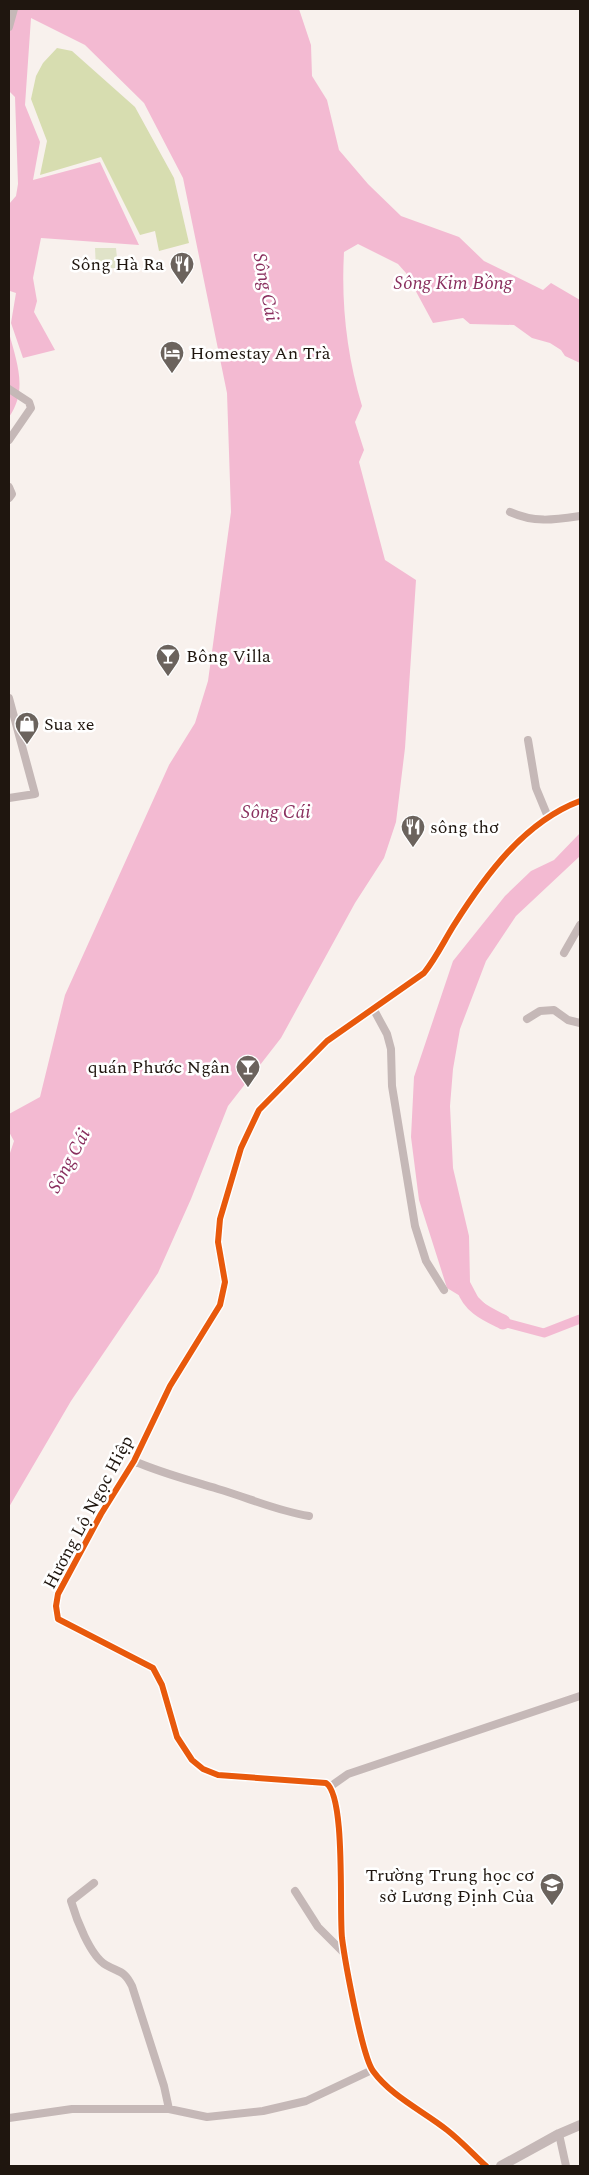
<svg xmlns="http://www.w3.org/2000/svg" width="589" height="2175" font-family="Spectral,serif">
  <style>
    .green { fill: #e0e3c8 }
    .forest { fill: #d7ddb0 }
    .water { fill: #f3bad2 }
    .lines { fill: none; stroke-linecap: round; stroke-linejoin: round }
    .canal { stroke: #f3bad2; stroke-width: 9 }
    .river { stroke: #f3bad2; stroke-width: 15 }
    .minor { stroke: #c5b8b7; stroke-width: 8 }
    .tertiary { stroke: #c5b8b7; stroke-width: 10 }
    .cycleway-casing { stroke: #fff; stroke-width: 9 }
    .cycleway { stroke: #e8590c; stroke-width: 6 }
    .labels { text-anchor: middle; stroke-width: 5; stroke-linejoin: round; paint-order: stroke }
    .poi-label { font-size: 18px; fill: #1f160f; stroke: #fff; text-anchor: start }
    .street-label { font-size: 18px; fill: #1f160f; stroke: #fff }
    .water-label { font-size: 19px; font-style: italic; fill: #8a305f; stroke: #fff }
  </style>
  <rect width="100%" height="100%" fill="#f8f1ed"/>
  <path class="green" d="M95,248H116L118,268L96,269Z"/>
  <path class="forest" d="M57,48L72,51L135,107L174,178L189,243L159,251L155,231L140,235L101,157L40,175L47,141L31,99L36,76L43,63Z"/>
  <path class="water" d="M9,9H299L311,45L312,76L327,100L339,150L368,184L401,216L459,237L484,261L543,290L551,283L580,300V363L565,356L561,350L550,343L532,338L514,325L470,324L463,318L433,323L406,273L398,264L358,244L344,252C341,305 347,356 362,406L355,422L364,450L359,462L385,560L416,580L405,748L396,822L384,858L355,903L281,1038L228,1106L191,1199L158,1273L71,1401L9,1507V1156L14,1141L9,1132V1114L40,1097L65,995L169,765L195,723L208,681L231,512L227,393L183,178L144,103L85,45L31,18L25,105L40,142L33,180L100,162L139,245L41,238L33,278L37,301L34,312L55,350L23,358L11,323L16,293L10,291L9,298V204L16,196L18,184L15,97L9,91Z
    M9,333C17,363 28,390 9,417Z
    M580,833V856L516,916L486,961L460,1029L453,1069L450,1106L453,1168L469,1236L470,1282L478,1297L503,1322L447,1288L419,1200L411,1137L414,1077L453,961L505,896L531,871L554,860Z"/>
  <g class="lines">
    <path class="canal" d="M503,1322L544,1333L580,1319"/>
    <path class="river" d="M464,1288C470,1307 487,1314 503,1322"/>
    <path class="minor" d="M9,27L14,9
      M9,389L29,402L31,408L9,440
      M9,487L12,494L9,498
      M510,512C535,523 553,520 580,516
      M9,698L35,794L9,798
      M528,740L536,788L548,817
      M564,953L580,925
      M374,1010L387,1034L391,1049L392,1086L415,1226L426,1261L444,1290
      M527,1019L540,1011L554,1010L568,1020L580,1023
      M134,1461C161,1473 189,1480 218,1489C249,1498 277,1511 309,1516
      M331,1786L348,1774L580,1696
      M94,1883L71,1901C76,1918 90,1956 106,1965C120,1973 124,1970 132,1986L164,2086L169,2109
      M295,1891L318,1927L344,1953
      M9,2118L72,2109H169L207,2117L263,2111L306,2101L372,2070
      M559,2134L566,2166
      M486,2166C473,2154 461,2141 447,2130C423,2111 391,2096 373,2071C362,2056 345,1961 342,1938C339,1910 346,1796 326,1783L218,1775L203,1769L192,1760L177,1737L162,1685L153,1668L58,1619L56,1606L58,1594L101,1514L134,1461L170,1386L220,1305L225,1282L218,1242L220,1219L241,1148L259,1110L327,1041L424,973C436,958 444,941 454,925C485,876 524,822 580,801"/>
    <path class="tertiary" d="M501,2166L559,2134L580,2125"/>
    <defs>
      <path id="cycleway" d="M486,2166C473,2154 461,2141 447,2130C423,2111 391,2096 373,2071C362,2056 345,1961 342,1938C339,1910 346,1796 326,1783L218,1775L203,1769L192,1760L177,1737L162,1685L153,1668L58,1619L56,1606L58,1594L101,1514L134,1461L170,1386L220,1305L225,1282L218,1242L220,1219L241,1148L259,1110L327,1041L424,973C436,958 444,941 454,925C485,876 524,822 580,801"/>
    </defs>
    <use href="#cycleway" class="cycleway-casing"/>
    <use href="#cycleway" class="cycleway"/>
  </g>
  <defs>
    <symbol id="restaurant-pin" viewBox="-11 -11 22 30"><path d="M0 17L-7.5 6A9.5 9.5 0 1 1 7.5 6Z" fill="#6b635d" stroke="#fff"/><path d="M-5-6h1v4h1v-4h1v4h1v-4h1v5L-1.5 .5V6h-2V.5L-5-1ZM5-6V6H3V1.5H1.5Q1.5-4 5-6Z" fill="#fff"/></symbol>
    <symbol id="hotel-pin" viewBox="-11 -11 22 30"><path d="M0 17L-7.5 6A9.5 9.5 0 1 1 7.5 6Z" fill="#6b635d" stroke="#fff"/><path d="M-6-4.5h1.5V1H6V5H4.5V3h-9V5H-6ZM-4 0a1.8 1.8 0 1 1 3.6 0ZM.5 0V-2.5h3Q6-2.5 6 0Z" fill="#fff"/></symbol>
    <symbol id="bar-pin" viewBox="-11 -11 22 30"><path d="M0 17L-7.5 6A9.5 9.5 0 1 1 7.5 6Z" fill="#6b635d" stroke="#fff"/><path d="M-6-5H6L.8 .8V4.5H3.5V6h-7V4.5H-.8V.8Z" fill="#fff"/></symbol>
    <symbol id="shop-pin" viewBox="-11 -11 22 30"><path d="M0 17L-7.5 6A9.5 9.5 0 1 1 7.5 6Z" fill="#6b635d" stroke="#fff"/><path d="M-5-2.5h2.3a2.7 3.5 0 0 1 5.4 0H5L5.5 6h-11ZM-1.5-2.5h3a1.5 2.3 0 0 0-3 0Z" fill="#fff"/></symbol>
    <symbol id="school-pin" viewBox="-11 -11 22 30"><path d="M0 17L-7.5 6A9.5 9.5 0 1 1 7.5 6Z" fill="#6b635d" stroke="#fff"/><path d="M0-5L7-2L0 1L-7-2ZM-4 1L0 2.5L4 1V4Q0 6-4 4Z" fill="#fff"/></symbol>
  </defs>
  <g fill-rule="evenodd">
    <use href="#restaurant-pin" x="168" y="250" width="28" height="38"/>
    <use href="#hotel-pin" x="158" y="339" width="28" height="38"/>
    <use href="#bar-pin" x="154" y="642" width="28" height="38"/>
    <use href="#shop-pin" x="13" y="710" width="28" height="38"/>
    <use href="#restaurant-pin" x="399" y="813" width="28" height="38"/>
    <use href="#bar-pin" x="234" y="1053" width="28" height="38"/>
    <use href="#school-pin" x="538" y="1871" width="28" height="38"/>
  </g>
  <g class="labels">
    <g class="poi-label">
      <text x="164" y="270" text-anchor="end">Sông Hà Ra</text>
      <text x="190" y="359">Homestay An Trà</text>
      <text x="186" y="662">Bông Villa</text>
      <text x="44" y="730">Sua xe</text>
      <text x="430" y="833">sông thơ</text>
      <text x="230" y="1073" text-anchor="end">quán Phước Ngân</text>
      <text x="534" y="1881" text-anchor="end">Trường Trung học cơ<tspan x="534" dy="21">sở Lương Định Của</tspan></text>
    </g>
    <g class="street-label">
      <text transform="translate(88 1512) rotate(-62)" y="6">Hương Lộ Ngọc Hiệp</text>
    </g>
    <g class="water-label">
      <text x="453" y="289">Sông Kim Bồng</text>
      <text transform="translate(267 287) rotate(79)" y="7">Sông Cái</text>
      <text x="276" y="818">Sông Cái</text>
      <text transform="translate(68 1160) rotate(-62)" y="7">Sông Cái</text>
    </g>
  </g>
  <rect width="589" height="2175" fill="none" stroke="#1f160f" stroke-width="20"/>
</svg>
